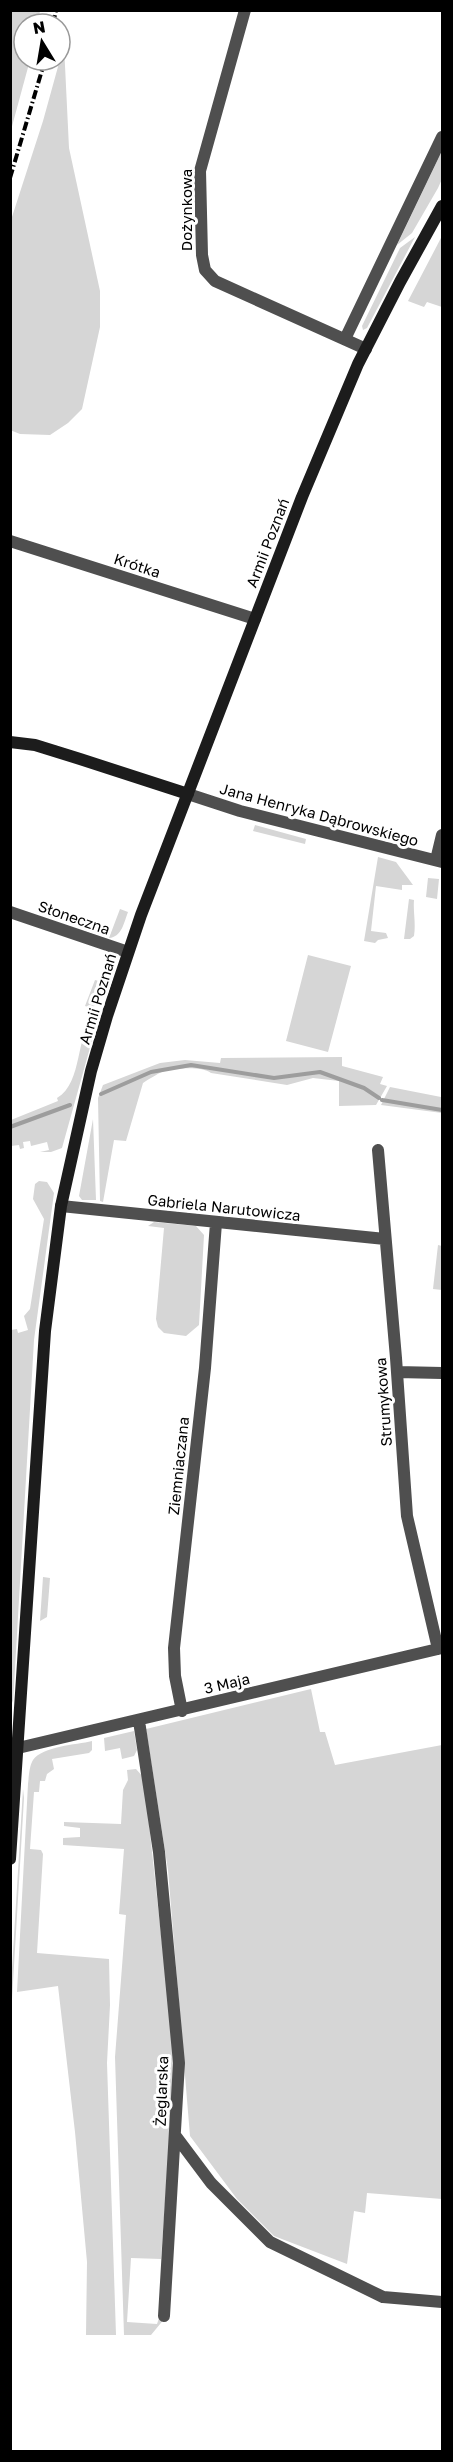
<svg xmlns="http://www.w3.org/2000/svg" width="453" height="2462" font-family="'Golos Text',sans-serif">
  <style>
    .green { fill: #d6d6d6 }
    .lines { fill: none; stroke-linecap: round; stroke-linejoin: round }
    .stream { stroke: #9d9d9d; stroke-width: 4 }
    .street { stroke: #4f4f4f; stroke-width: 12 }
    .secondary { stroke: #1c1c1c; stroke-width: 12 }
    .rail { stroke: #000; stroke-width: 4; stroke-dasharray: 9 3 1.5 3; stroke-linecap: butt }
    .labels { text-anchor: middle; stroke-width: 6; stroke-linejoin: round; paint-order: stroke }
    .street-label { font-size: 15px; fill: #000; stroke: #fff }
  </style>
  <rect width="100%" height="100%" fill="#fff"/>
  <path class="green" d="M11,10L40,11L38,24H24V60H30L11,130Z
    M64,45L69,148L100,291V327L82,409L68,423L50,435L20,434L10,430L11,220L43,121Z
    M442,151V179L438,188L412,233L397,245Z
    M442,236V307L427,302L424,307L408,301Z
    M415,237L367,328L363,330L362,326L400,248Z
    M255,825L306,839L305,844L253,831Z
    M378,857L396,862L413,885H402V890L376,886L371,931L386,933L388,938L378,940L375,943L364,941Z
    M428,878L439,879L437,899L426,897Z
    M409,899L414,900C413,912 416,923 414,936L410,939H404Z
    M120,909L128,912C124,922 122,937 109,938Z
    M308,955L351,966L328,1052L286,1041Z
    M95,980L103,982L96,1005L92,1008L85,1006Z
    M95,1019H98L62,1148L51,1152H40L49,1150L47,1142L31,1146L30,1141L23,1142L24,1148L20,1149L19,1145L11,1146V1120L58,1101L57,1098C84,1082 74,1034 95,1019Z
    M342,1057V1066L383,1077L380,1084L387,1086L376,1105L339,1106V1081L313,1078L287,1085L211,1073C202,1066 176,1068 164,1071C157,1074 149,1079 143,1083L126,1141L114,1140L103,1202L100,1201L98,1098L103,1085L160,1063L185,1060L220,1063L221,1058Z
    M390,1087L441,1097L442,1113L381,1105Z
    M93,1119L96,1200H82L79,1196Z
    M39,1181L47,1182L54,1193L34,1340L13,1703L10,1695L11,1330L17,1329L18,1333L28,1330L24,1316L30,1309L44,1219L33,1199L35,1184Z
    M154,1222L196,1226L204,1235L199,1325L186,1336L164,1333L158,1327L156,1319L164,1228L148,1226Z
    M438,1245L442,1246V1290L433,1289Z
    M43,1577L50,1578L47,1617L40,1621Z
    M311,1689L320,1732H325L335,1765L442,1745V2199L367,2193L365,2213L354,2211L347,2264L274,2236L237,2199L190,2136L168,1870L146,1729Z
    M134,1731L137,1750L134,1756L122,1759L120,1748L105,1751L104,1738Z
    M92,1741V1750L89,1753L52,1759L54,1769L47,1774L45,1781H40L39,1792H34L30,1849L41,1850L43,1854L37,1953L109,1959L110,2005L107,2063L116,2335H86L87,2262L75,2132L58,1986L17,1992L28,1784C29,1776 29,1767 33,1760C43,1746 76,1745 92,1741Z
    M136,1769L144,1778L175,2063L161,2259L131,2258L127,2322L157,2324L159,2318H165L151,2335H124L115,2057L126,1915L119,1914L124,1849L63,1845V1838L80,1837V1828L64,1826V1822L121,1824L123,1790L128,1780L127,1770Z
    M23,1789L24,1798L11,2016V1985Z"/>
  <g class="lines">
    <path class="stream" d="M101,1094L151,1072L191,1065L274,1078L320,1072L364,1088L379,1098
      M382,1100L442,1110
      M10,1127L70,1105"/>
    <path class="street" d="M245,10L200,171L202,255L205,270L215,281L366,349
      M345,339L442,137
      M10,541L255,619
      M188,794L240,811L442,862
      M436,860L442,835
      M10,912L128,952
      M378,1150L396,1358L407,1516L438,1649
      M61,1206L385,1239
      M397,1372L442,1373
      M182,1711L175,1676L174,1648L205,1368L216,1223
      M139,1721L159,1852L179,2063L164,2316
      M18,1748L442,1648
      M175,2135L211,2183L270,2242L383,2297L442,2302"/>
    <path class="secondary" d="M10,742L35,745L80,759L188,794
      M10,1859L45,1331L61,1206L91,1071L107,1016L141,915L302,497L358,364L400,282L442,206"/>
    <path class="rail" d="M53,24L56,10
      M10,178L45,60"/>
  </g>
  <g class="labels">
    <g class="street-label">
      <text transform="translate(187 210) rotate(-90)" y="5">Dożynkowa</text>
      <text transform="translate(268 543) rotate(-69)" y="5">Armii Poznań</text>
      <text transform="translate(137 566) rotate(18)" y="5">Krótka</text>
      <text transform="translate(319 815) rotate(15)" y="5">Jana Henryka Dąbrowskiego</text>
      <text transform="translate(74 918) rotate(19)" y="5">Słoneczna</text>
      <text transform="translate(98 999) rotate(-73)" y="5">Armii Poznań</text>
      <text transform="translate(224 1208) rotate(6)" y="5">Gabriela Narutowicza</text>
      <text transform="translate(384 1402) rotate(-94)" y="5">Strumykowa</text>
      <text transform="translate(179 1466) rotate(-84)" y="5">Ziemniaczana</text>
      <text transform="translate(227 1684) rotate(-13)" y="5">3 Maja</text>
      <text transform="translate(162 2091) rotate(-88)" y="5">Żeglarska</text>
    </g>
  </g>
  <rect width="453" height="2462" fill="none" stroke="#000000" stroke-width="24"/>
  <g transform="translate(42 42) rotate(349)"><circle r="28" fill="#ffffff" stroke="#999999" stroke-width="1.5"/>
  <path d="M0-4.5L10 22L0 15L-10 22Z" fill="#000000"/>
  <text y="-9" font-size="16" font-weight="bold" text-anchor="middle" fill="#000000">N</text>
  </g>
</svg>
